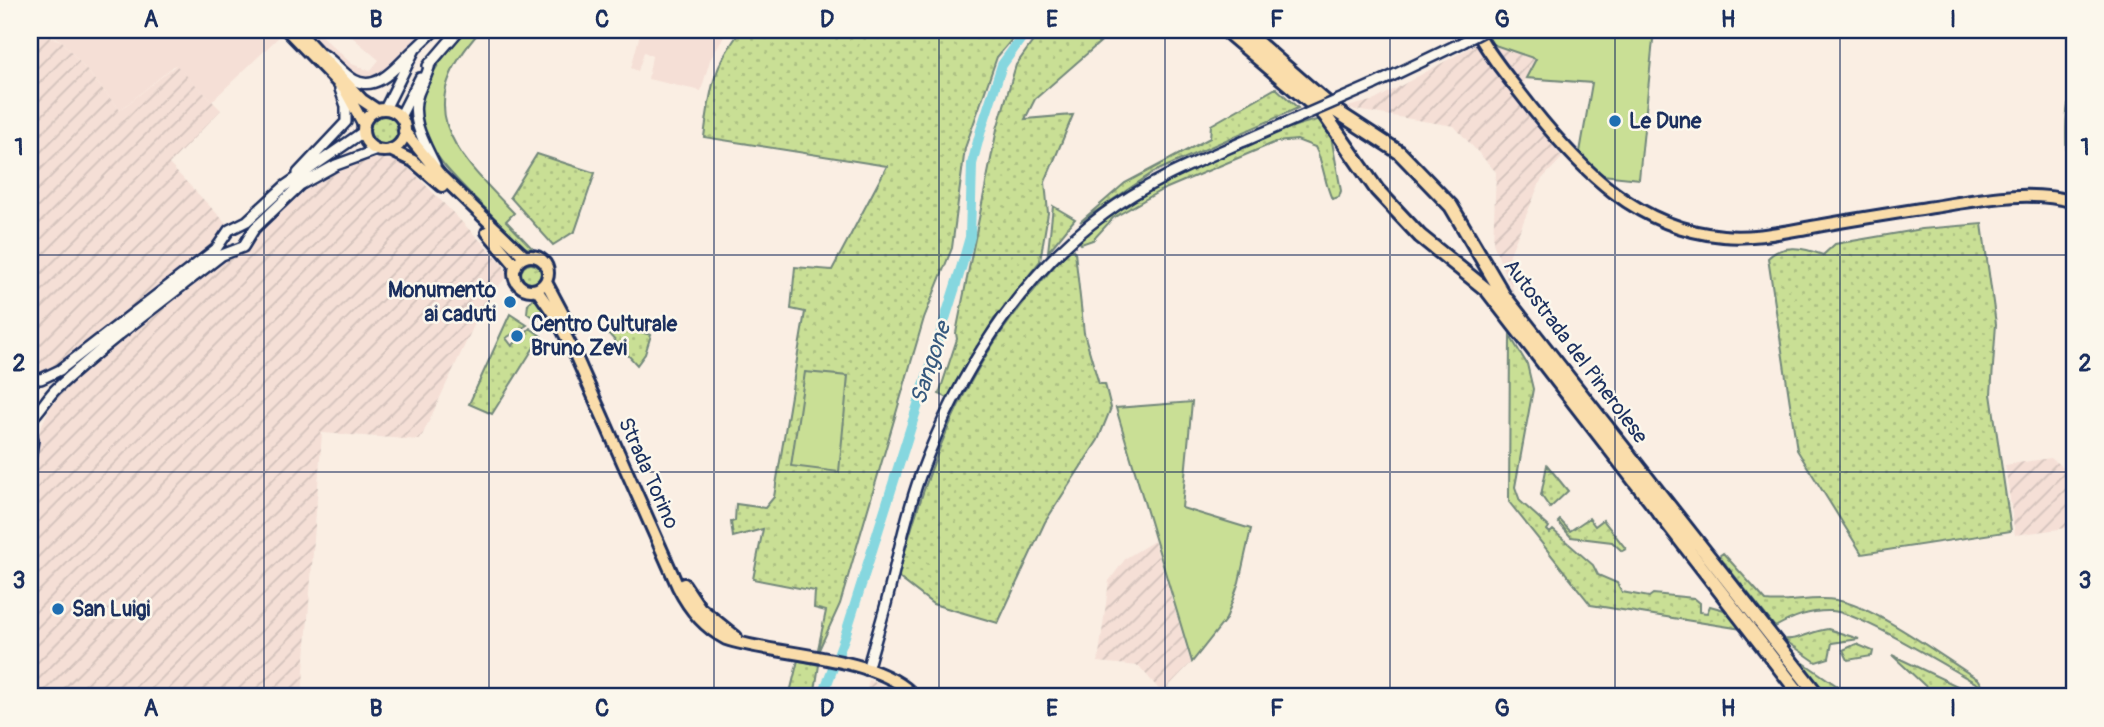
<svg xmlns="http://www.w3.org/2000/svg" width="2104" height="727" font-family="Pangolin,sans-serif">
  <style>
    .built { fill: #f5dfd6 }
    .industrial { fill: url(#industrial-furrows) }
    .grass { fill: url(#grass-dots); stroke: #72877a; stroke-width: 2 }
    .forest { fill: url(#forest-firs); stroke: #72877a; stroke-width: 2 }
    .garden { fill: #c9df95; stroke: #72877a; stroke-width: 2 }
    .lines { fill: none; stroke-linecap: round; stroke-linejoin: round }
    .river { stroke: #86d7df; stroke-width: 10 }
    .minor-casing { stroke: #1b2f5e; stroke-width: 14 }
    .major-casing { stroke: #1b2f5e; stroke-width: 16 }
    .highway-casing { stroke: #1b2f5e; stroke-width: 18 }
    .minor { stroke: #fbf7ec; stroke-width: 9 }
    .major { stroke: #faddab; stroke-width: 10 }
    .highway { stroke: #faddab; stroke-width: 12 }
    .minor-bridge-casing { stroke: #1b2f5e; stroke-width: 14; stroke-linecap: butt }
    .minor-bridge { stroke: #fbf7ec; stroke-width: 9 }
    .grid { fill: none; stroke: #1b2f5e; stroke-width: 2; stroke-opacity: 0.55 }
    .poi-dot { fill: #1f6fb2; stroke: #fbf7ec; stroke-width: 2.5 }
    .labels { text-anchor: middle; stroke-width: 5; stroke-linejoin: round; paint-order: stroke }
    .poi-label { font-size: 21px; font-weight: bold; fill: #1b2f5e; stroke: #fbf7ec; text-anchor: start }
    .street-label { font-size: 21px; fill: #1b2f5e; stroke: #fbf7ec }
    .water-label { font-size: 23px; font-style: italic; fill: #36597e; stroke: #fbf7ec }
    .neatline { fill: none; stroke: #1b2f5e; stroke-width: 2.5 }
    .grid-label { font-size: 23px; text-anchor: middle; font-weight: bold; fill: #1b2f5e }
  </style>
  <defs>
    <pattern id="industrial-furrows" width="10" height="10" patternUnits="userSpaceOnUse" patternTransform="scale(1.75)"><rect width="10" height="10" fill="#f5dfd6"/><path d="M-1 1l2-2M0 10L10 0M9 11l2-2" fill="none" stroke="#d1c0ba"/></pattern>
    <pattern id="grass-dots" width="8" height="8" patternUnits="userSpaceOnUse" patternTransform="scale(1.75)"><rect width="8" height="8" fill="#c9df95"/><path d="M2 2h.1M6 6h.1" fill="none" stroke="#acc083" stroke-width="1.8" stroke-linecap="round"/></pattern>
    <pattern id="forest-firs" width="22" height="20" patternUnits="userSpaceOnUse" patternTransform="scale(1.75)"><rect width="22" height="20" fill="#c9df95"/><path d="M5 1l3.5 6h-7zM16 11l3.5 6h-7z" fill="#acc083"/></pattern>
  </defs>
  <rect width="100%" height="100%" fill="#faeee3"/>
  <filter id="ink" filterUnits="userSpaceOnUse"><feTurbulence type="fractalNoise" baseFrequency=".0143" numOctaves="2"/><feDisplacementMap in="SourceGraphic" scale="14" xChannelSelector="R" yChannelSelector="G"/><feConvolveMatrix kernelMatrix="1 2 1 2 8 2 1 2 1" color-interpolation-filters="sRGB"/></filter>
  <g filter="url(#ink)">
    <path class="built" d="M39,30H282L284,32L212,101L175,65L120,110L62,41Z
      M304,30H315L352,64L370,71L379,60L344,30H428L378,78L363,80L350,73Z
      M641,30H728L710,60L701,91L648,79L652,56L644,52L638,71L631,68Z"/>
    <path class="industrial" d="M30,30L62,41L120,110L176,65L221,110L169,164L228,225L212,245L69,357L50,370L30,374Z
      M1482,41L1536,60L1516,95L1562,158L1541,180L1509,256L1513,295L1493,243L1496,172L1454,126L1343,108L1375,100Z
      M372,158L399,161L412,171L503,264L508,275L485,302L420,440L322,433L302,697H30V476L40,429L52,403L91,364L236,250L294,197L334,173Z
      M2051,458L2074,477V527L2015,535L2005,465Z
      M1154,541L1191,663L1162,693L1139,666L1098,662L1109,581L1126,558Z
      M869,680L885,686L901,697H865Z"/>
    <path class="grass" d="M741,30H1020L997,57L965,148L952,248L924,318L840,604L817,654L826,611L814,608L815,591L753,579L763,529L733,537L731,522L735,521L736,504L765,508L774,497L805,312L791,309L795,267L832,270L887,166L704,137C711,88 711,71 741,30Z
      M1041,30H1114L1035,99L1025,119L1073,115L1045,182L1048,213L1040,261L994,319L948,398L939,394L957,339L956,333L997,129L1016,65Z
      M1276,88L1298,108L1154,172L1080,222L1125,183L1210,138L1211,125Z
      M370 130a14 14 0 1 1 28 0a14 14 0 1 1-28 0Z
      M1321,119L1331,136L1341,191L1339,197L1332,199C1324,182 1324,164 1315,147L1297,140L1276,142L1160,191L1113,218L1093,240L1081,244L1078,240C1130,197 1179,173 1240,148C1267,136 1293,125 1321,119Z
      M537,154L595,173L575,231L553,245L510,197Z
      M1053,206L1075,219L1048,252Z
      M1982,224L1996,324L1991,394L2011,531L1862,554L1797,450L1768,258C1783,243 1804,248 1823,255L1835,244L1922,229Z
      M1072,249L1075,252L1084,333L1099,384H1105L1111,408L1098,440L1045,522L998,623L933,604L898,577C925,472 963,371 1036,288C1047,275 1058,260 1072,249Z
      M521 274a10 10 0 1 1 20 0a10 10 0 1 1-20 0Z
      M534,297H537L560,333L539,317L536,320L527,313L528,304Z
      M510,314L527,325L506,338L512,346L530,328L541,336L492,414L469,404Z
      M610,323L651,335L645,354L637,365L607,332Z
      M1510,336L1527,364L1533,389L1515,487L1520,501L1549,527L1547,530L1550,533L1553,530L1593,565L1598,575L1617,583L1622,592L1649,597L1653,594L1694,598L1700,603V612L1707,613L1710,606L1724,610L1742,629L1591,605L1509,502Z
      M1547,465L1568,491L1550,508L1541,495Z
      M1589,518L1595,526L1603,520L1626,549L1622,551L1612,542L1571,537L1558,522L1560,520L1570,531Z
      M1723,553L1766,601C1790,604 1812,596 1836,600C1877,607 1942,657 1979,680L1983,687C1953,671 1859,612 1832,611C1810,610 1793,617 1775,627L1719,556Z
      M1828,629L1859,639L1832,643L1829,658L1816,662L1783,639C1799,641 1811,631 1828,629Z
      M1856,644L1873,651L1872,656L1848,660L1843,650Z
      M1892,655L1970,692L1969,697H1937Z
      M798,660L819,665L814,697H789Z
      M1801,661L1843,690L1849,697H1826Z"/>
    <path class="forest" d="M2068,105L2074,107V195L2068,193C2069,163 2063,135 2068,105Z"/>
    <path class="garden" d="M466,30H481C410,109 452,149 514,213L506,221L534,250C512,247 502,225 487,210C417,141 391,112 466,30Z
      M1500,30H1654L1639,179L1593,174L1579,158L1592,83L1526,78L1536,59L1483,41Z
      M805,372L848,376L839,472L791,466Z
      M1192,402L1182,508L1251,529L1239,582L1226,619L1192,662L1116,408Z"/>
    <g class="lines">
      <path class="river" d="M822,697L845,636L962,265L970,237L972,164L981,130L1002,65L1027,30"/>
      <defs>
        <path id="minor" d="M324,55C335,62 343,74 354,80C378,94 399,63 415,49
          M430,63C428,75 422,83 418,94C409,118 425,144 435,165
          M428,66L459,30
          M1373,85L1463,42
          M385,109L415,49L435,30
          M400,117L420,78
          M298,173L346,122V106L340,89
          M30,378L41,379L60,370L216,249L229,230L247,221L285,186L363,132
          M30,420C42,409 47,397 57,388C109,340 167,298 222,255L243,247L254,229L300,185L336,165L377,150
          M30,428L33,440L30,458
          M867,670C873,648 880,626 886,604C897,561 905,517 920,476C956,378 1019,276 1104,214C1148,181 1199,161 1249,139"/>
        <path id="major" d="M287,30L345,90L364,125
          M297,30L362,100L377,110
          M1476,30C1491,58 1512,82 1531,107C1581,170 1638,229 1723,236C1753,239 1783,232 1812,227C1850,220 1889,214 1927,208C1974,201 2027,188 2074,202
          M363 130a21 21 0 1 1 42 0a21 21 0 1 1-42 0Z
          M404,131L441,176L525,257
          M390,150L413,161L442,186
          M487,232L516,266
          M514 273a17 17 0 1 1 34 0a17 17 0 1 1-34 0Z
          M546,282L571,329
          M537,290L555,316L573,350L678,587C689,609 703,627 726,639C778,656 879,655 915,697
          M684,584L700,608L736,637"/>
        <path id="highway" d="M1225,30L1325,115L1377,190L1420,236L1487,290L1802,697
          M1243,30L1336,111L1399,152L1451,206L1504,296L1819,697"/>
      </defs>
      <use href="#minor" class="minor-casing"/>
      <use href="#major" class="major-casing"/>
      <use href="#highway" class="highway-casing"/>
      <use href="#minor" class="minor"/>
      <use href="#major" class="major"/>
      <use href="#highway" class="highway"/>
      <defs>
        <path id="minor-bridge" d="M1463,42L1486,30
          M1249,139L1373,85"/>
      </defs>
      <use href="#minor-bridge" class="minor-bridge-casing"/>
      <use href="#minor-bridge" class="minor-bridge"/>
    </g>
  </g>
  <path class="grid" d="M264,30V697M489,30V697M714,30V697M939,30V697M1165,30V697M1390,30V697M1615,30V697M1840,30V697M30,255H2074M30,472H2074"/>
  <g class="poi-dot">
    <circle cx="1615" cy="121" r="7"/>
    <circle cx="510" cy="302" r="7"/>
    <circle cx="517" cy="336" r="7"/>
    <circle cx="58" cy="609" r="7"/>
  </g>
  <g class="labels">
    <g class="poi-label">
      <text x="1629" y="128">Le Dune</text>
      <text x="496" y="297" text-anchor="end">Monumento<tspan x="496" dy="24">ai caduti</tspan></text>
      <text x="531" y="331">Centro Culturale<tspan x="531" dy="24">Bruno Zevi</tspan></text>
      <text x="72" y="616">San Luigi</text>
    </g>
    <g class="street-label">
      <text transform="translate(1576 351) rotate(53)" y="7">Autostrada del Pinerolese</text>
      <text transform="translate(649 473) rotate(66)" y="7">Strada Torino</text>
    </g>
    <g class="water-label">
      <text transform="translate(930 363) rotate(-72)" y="8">Sangone</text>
    </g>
  </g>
  <rect width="2104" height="727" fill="none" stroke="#fbf7ec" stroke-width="77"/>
  <rect x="38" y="38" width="2028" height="650" class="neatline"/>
  <g class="grid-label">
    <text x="151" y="27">A</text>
    <text x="376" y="27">B</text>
    <text x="602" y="27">C</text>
    <text x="827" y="27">D</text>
    <text x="1052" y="27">E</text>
    <text x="1277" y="27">F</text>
    <text x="1502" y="27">G</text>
    <text x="1728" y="27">H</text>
    <text x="1953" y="27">I</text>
    <text x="19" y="155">1</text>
    <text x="2085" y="155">1</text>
    <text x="19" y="371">2</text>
    <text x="2085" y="371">2</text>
    <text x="19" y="588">3</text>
    <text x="2085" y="588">3</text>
    <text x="151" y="716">A</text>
    <text x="376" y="716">B</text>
    <text x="602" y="716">C</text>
    <text x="827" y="716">D</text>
    <text x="1052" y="716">E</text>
    <text x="1277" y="716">F</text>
    <text x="1502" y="716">G</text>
    <text x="1728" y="716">H</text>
    <text x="1953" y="716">I</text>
  </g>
</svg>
